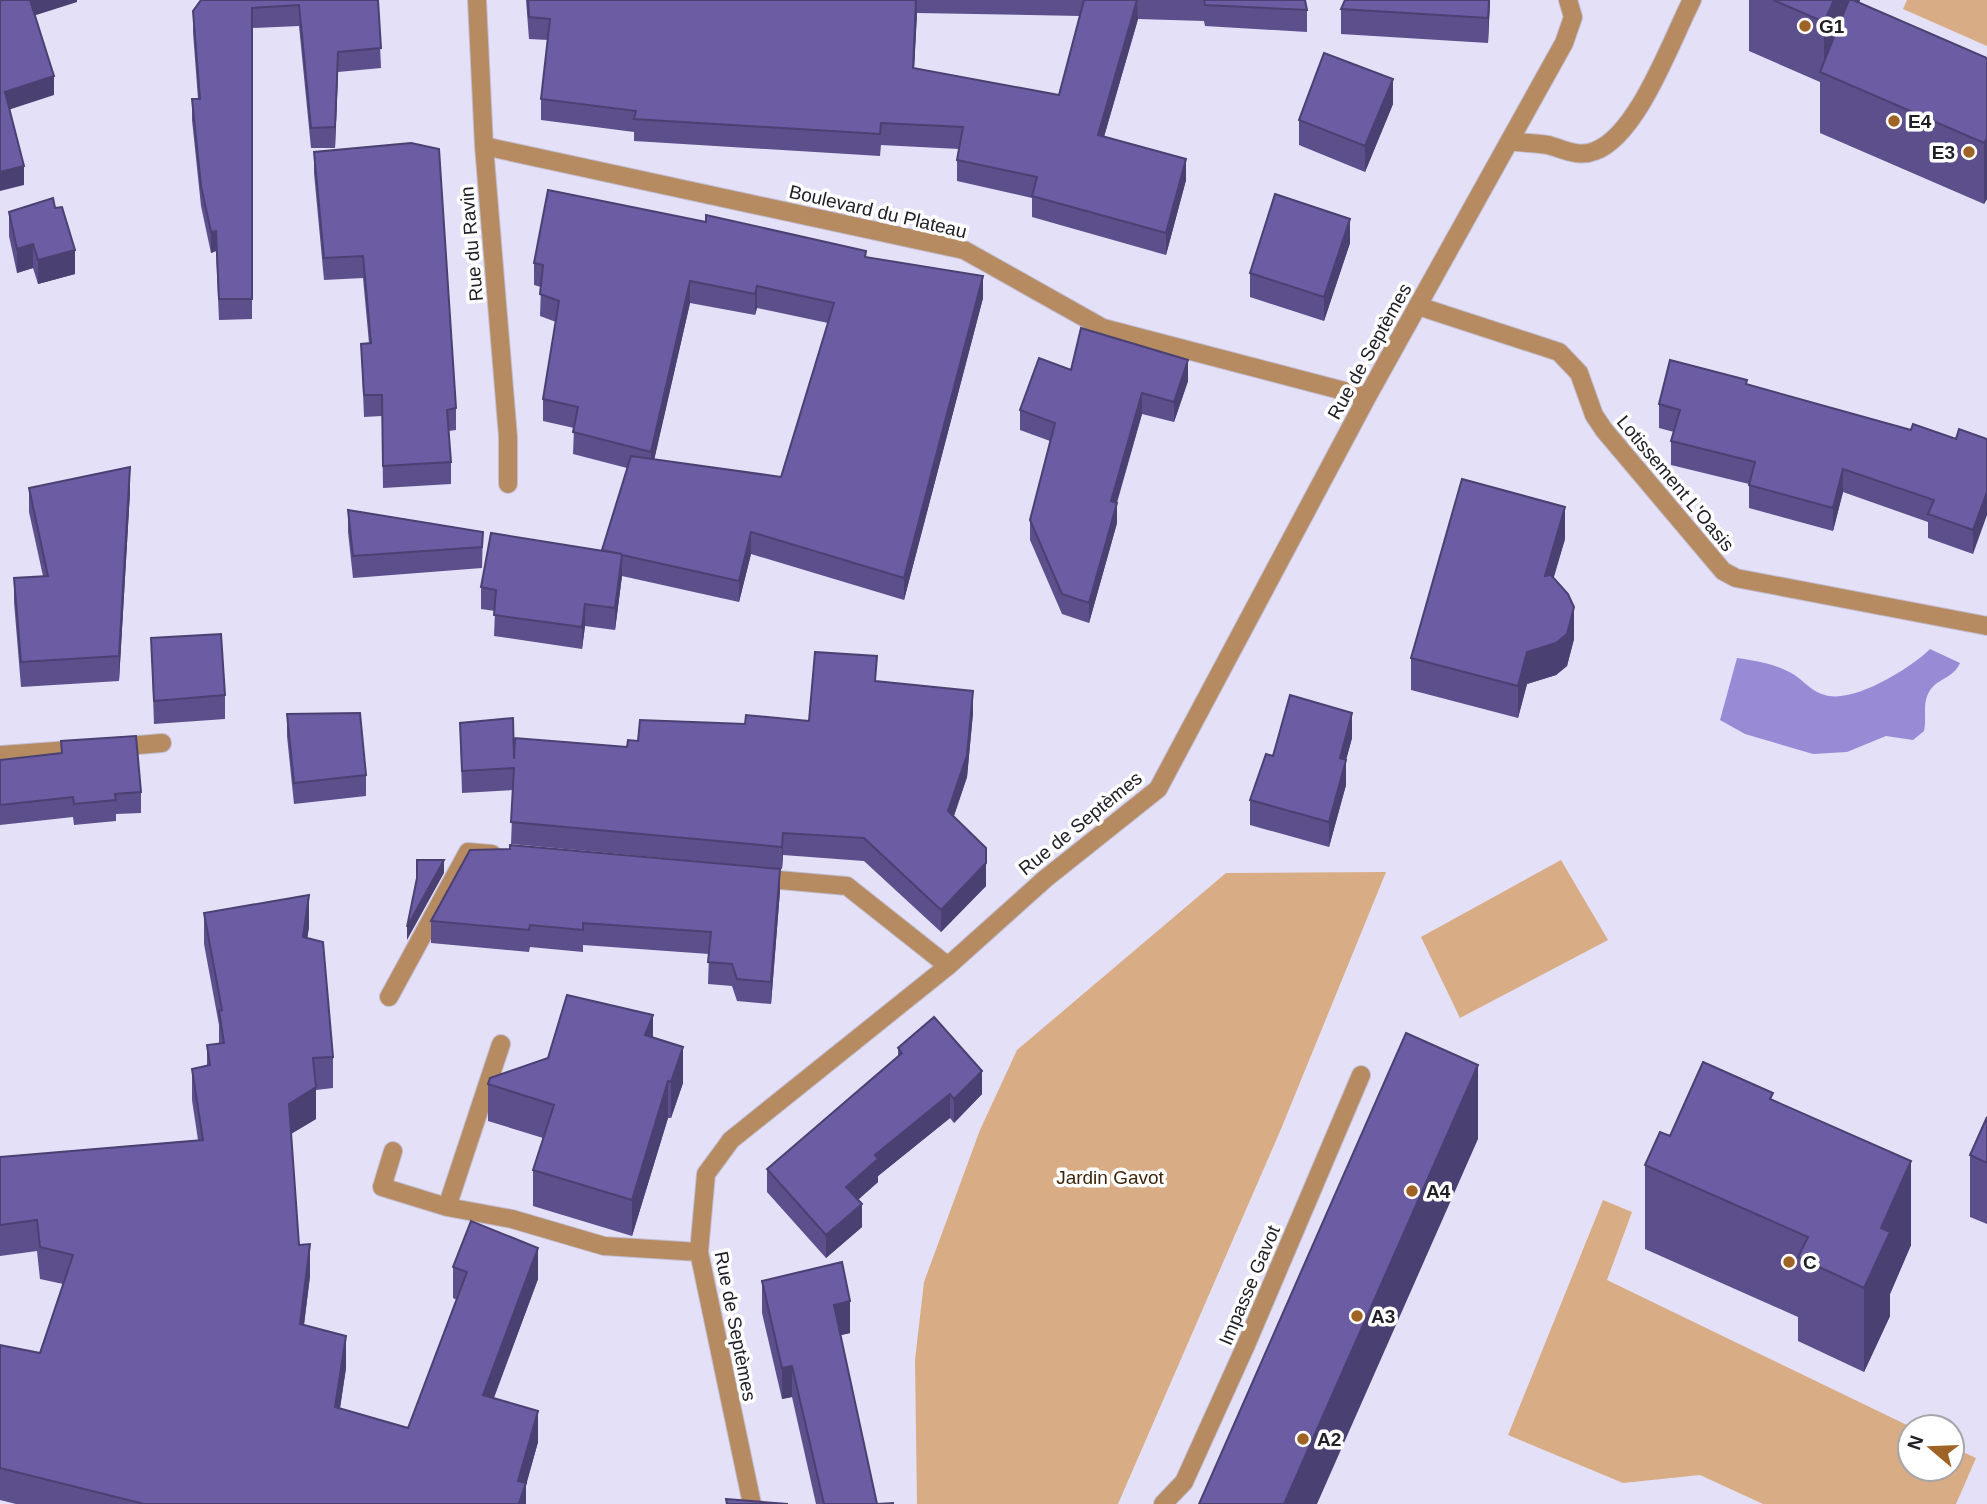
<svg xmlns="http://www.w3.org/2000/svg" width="1987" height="1504" font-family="Arial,sans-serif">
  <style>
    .green { fill: #d8ac85 }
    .water { fill: #998ad6 }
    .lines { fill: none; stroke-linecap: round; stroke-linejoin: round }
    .minor-casing { stroke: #c1bdd2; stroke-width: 20 }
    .minor { stroke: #b78b62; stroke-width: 18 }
    .wall { fill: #5c4f8c; fill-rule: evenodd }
    .shaded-wall { fill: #4b4072 }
    .building { fill: #6b5ca3; stroke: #4b4072; stroke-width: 2 }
    .poi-dot { fill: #9f6425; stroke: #fff; stroke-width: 2.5 }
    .labels { text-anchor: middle; stroke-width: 7; stroke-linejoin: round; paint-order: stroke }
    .poi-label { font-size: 19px; font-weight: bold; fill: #212028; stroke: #fff; text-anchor: start }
    .street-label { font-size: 19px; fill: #212028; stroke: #fff }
    .park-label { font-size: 19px; fill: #40250a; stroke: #fff }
  </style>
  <rect width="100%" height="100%" fill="#e4e0f7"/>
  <path class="green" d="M1907,0H1987V46L1903,9Z
    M1561,860L1608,940L1460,1018L1421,937Z
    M1386,872L1281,1129L1118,1504H917L915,1360L924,1282L980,1130L1017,1050L1226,873Z
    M1603,1200L1632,1212L1607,1280L1911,1427L1910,1469H1952V1447L1976,1458L1956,1504H1763L1700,1475L1623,1483L1508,1435Z"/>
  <path class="water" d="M1930,649L1960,663C1953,679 1937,678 1929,692C1922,704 1927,718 1924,731L1913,740L1886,736L1847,752L1813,754L1745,734L1720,720L1737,658C1757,661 1776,664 1793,674C1804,681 1812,692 1825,695C1853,704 1911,668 1930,649Z"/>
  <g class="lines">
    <defs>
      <path id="minor" d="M477,0L484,146L508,437V484
        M1510,141C1522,143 1536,143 1548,145C1563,149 1578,158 1595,151C1638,135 1671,41 1692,0
        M484,146L964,250L1103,328L1367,397
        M1418,306L1559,352L1579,373L1594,415L1604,430L1723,571L1736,578L1987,626
        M115,747L162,743
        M0,755L84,749
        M757,878L847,886L948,966
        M389,997L468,852L492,854
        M393,1151L382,1187L447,1207L512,1219L604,1246L699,1252
        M447,1207L501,1044
        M752,1504L699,1252L706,1174L731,1140L948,966L1045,879L1158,789L1367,397L1564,43L1573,17L1568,0
        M1163,1504L1184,1482L1246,1345L1361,1075"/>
    </defs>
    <use href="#minor" class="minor-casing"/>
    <use href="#minor" class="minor"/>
  </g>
  <path class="wall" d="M378,0L381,68L338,72L335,148H311L299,26L252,28V319L219,320L216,251L211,253L201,206L192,120V99H198L193,32V11Z
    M526,0H1305L1307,10V32L1205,26L1204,21L1138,19L1104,137L1186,180L1166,255L1032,217V198L957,181V160L959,149L881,145L880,156L634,141V132L541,120V99L548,40L529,39ZM917,13L1080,16L1059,95L914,68Z
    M1490,0L1488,43L1341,34V9Z
    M1749,0H1860L1859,3L1987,58V199L1984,204L1820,133V82L1749,51Z
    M1393,104L1365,172L1299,145V120Z
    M314,152L456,408V430L449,431L451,462V484L383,488L382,416L364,417L361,344L369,343L363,278L324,280L314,173Z
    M9,212L75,274L38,284L33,268L17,273L9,236Z
    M1350,243L1324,321L1250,297V273Z
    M866,257L983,298L904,600L751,554L739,602L622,576L615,630L585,626L582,649L494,636L495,611L481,609V587L602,551L627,468L573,454L574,428L543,421V399L556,322L540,316L541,287L534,285V263ZM690,303L755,315L757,308L828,323L781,477L654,459Z
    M1071,370L1188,381L1174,422L1142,414L1117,503V523L1089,623L1062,614L1030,540V520L1050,441L1020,430V410Z
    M1747,385L1911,430L1956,439H1987L1973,554L1928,538V522L1843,492L1833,531L1749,508V484L1671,465V441L1674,432L1659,428V404Z
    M29,488L130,492L119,681L21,687L14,602V578L43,576L29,512Z
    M348,510L483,532L482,568L353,578L348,532Z
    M1565,539L1553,578L1574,639L1567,666L1556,675L1527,684L1518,718L1411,690V658Z
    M151,638L225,695V719L154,724Z
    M876,681L973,713L967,777L954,816L986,886L941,932L864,861L783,855L782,869L511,844L513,790L462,793L460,723L514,759L627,747L638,741L745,724L809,721Z
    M287,714L366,775V796L294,804L287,736Z
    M1352,738L1346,760V785L1329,847L1250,825V800L1273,756Z
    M61,741L141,792V813L116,814V821L74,825L73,817L0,825V760L61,753Z
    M780,891L771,1004L737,1001L732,986L708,984L709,954L583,945V952L530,947L529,952L431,943V921Z
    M204,913L309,927L307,938L333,1057V1088L316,1090V1119L291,1134L299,1245L310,1276L304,1325L346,1368L340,1409L408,1428L457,1300L453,1298V1267L538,1279L494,1398L538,1442L526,1485V1504H16L0,1500V1345L40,1353L63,1284L40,1279L37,1251L0,1256V1157L198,1140L192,1100V1069L207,1066V1045L219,1044V1025L204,944Z
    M653,1037L683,1083L671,1118H668L632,1236L533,1206V1170L543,1138L488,1121V1084Z
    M898,1048L982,1094L954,1123L950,1118L878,1176V1182L858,1200L862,1227L826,1258L767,1192V1169L898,1057Z
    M1773,1101L1911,1245L1890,1294V1316L1864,1372L1798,1341V1317L1645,1249V1165Z
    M1987,1117V1224L1970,1217V1155Z
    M762,1281L850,1333L840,1335L877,1504H893H816L792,1397L782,1399L762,1313Z"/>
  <path class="shaded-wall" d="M30,0H77V2L30,17Z
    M917,0V13L913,90V68Z
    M1137,0L1138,19L1098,157V135Z
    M1489,0H1490L1488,43V18Z
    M1834,0H1860L1828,75L1824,73V22Z
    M338,52V72L335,148V127Z
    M54,76V95L5,111V92Z
    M1393,79V104L1365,172V146Z
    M1987,138V199L1984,204V143Z
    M1186,159V180L1166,255V233Z
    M24,166V185L0,191V172Z
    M1350,219V243L1324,321V297Z
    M216,231V251L211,253V232Z
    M33,244V268L17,273V249Z
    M75,250V274L38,284V260Z
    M983,276V298L904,600V578Z
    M690,281V303L651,474V452Z
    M757,286V308L755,315V294Z
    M1188,360V381L1174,422V402Z
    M1142,393V414L1111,521V501Z
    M130,467V492L119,681V656Z
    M1843,469V492L1833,531V508Z
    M1987,492V515L1973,554V530Z
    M1117,503V523L1089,623V603Z
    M1565,507V539L1545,608V576Z
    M751,532V554L739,602V581Z
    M622,555V576L615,630V608Z
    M585,604V626L582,649V627Z
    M1574,607V639L1567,666L1556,675L1527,684L1518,718V686L1527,652Z
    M973,691V713L967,777L948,833V811Z
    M1352,713V738L1346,760V785L1329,847V822L1340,758Z
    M783,833V855L782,869V847Z
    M444,860V873L407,940V927Z
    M986,863V886L941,932V910Z
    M780,869V891L771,1004V982Z
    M309,895V927L303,968V937Z
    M653,1015V1051L645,1035Z
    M683,1047V1083L671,1118V1082Z
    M1478,1065V1139L1317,1504H1284Z
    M982,1071V1094L954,1123V1099Z
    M668,1081V1118L632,1236V1200Z
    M316,1087V1119L289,1135V1104Z
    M950,1094V1118L878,1176V1182L846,1210V1187L875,1155Z
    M1911,1161V1245L1890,1294V1316L1864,1372V1288L1881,1228Z
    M862,1204V1227L826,1258V1235Z
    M310,1244V1276L300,1356V1324Z
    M538,1248V1279L483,1426V1395Z
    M850,1301V1333L834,1337V1305Z
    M346,1336V1368L335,1439V1407Z
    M792,1366V1397L782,1399V1368Z
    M538,1411V1442L526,1485V1504H518V1481Z"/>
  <path class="building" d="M0,0H30L54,76L5,92L24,166L0,172Z
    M201,0H378L381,48L338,52L335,127L311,128L299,5L252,8V299H219L216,231L211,232L201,186L192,99H200L193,11Z
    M528,0H916L913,68L1059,95L1084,0H1137L1098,135L1186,159L1166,233L1032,196L1037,177L957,160L963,127L881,123L880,134L634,119L636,111L541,99L550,19L529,17Z
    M1204,0H1305L1307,10L1205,5Z
    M1345,0H1489L1488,18L1341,9Z
    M1773,0H1834L1824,22Z
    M1849,0H1853L1987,58V138L1984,143L1820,72Z
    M1324,53L1393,79L1365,146L1299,120Z
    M411,143L439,149L456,408L447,410L451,462L383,466L382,395H364L361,344L371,343L363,256L324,258L314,152Z
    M548,190L706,222V215L866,251L865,257L983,276L904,578L751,532L739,581L622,555L615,608L585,604L582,627L494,615L496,590L481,587L491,533L622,554L602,550L631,456L781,477L834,303L757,286L755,294L690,281L651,452L573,432L578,407L543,399L559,301L540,294L543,265L534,263Z
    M1275,194L1350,219L1324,297L1250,273Z
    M53,198L55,208L62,207L75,250L38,260L33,244L17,249L9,212Z
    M1081,328L1188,360L1174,402L1142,393L1111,501L1117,503L1089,603L1062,594L1030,520L1055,423L1020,410L1039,358L1071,370Z
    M1670,360L1747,380L1746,384L1911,430L1913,424L1956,439L1959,429L1987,439V492L1973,530L1928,514L1934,500L1843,469L1833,508L1749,485L1755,462L1671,441L1680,410L1659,404Z
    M130,467L119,656L21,662L14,578L48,576L29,488Z
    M1462,479L1565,507L1545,576L1551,575L1568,594L1574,607L1567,634L1556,643L1527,652L1518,686L1411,658Z
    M348,510L483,532L482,547L353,556Z
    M221,634L225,695L154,701L151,638Z
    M815,652L877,656L875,681L973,691L967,755L948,811L986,848V863L941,910L864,838L783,833L782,847L511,822L514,768L462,771L460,723L513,718L514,759L515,738L627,747L628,740L638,741L640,720L745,724L746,715L809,721Z
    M1290,695L1352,713L1340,758L1346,760L1329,822L1250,800L1266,754L1273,756Z
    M360,713L366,775L294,783L287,714Z
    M136,736L141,792L115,794L116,800L74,804L73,797L0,805V760L62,753L61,741Z
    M510,845L780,869L771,982L737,979L732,964L708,962L711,932L583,923V930L530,925L529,930L431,921L470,850L510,849Z
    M417,860H444L407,927L417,878Z
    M309,895L303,937L323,942L333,1057L313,1058L316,1087L289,1104L299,1245L310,1244L300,1324L346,1336L335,1407L408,1428L467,1272L453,1267L471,1221L538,1248L483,1395L538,1411L518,1481L526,1483L519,1503L522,1504H144L0,1468V1345L40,1353L73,1255L40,1247L37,1220L0,1225V1157L203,1140L192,1069L210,1065L207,1045L224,1043L219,1011L222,1010L204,913Z
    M567,995L653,1015L645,1035L683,1047L671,1082L668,1081L632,1200L533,1170L554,1105L488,1084L490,1078L548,1058Z
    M934,1017L982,1071L954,1099L950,1094L875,1155L878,1159L846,1187L862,1204L826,1235L767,1169L902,1053L898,1048Z
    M1406,1033L1478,1065L1284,1504H1199Z
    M1703,1062L1773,1093L1770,1099L1911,1161L1881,1228L1890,1232L1864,1288L1798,1257L1808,1237L1645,1165L1660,1132L1670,1136Z
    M1987,1117V1163L1970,1155Z
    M842,1262L850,1301L834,1305L877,1504L893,1503V1504H824L792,1366L782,1368L762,1281Z
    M726,1499L788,1504H727Z"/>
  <g class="poi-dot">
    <circle cx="1805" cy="26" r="7"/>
    <circle cx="1894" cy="121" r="7"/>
    <circle cx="1969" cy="152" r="7"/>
    <circle cx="1412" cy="1191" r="7"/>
    <circle cx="1789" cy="1262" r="7"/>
    <circle cx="1357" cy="1316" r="7"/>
    <circle cx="1303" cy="1439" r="7"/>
  </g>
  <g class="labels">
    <g class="poi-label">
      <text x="1819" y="33">G1</text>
      <text x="1908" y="128">E4</text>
      <text x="1955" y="159" text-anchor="end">E3</text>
      <text x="1426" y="1198">A4</text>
      <text x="1803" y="1269">C</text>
      <text x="1371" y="1323">A3</text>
      <text x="1317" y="1446">A2</text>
    </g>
    <g class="street-label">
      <text transform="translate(878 211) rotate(13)" y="7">Boulevard du Plateau</text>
      <text transform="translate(471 244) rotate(-95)" y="7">Rue du Ravin</text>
      <text transform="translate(1369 351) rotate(-61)" y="7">Rue de Septèmes</text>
      <text transform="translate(1676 483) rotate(50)" y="7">Lotissement L'Oasis</text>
      <text transform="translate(1080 823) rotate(-39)" y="7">Rue de Septèmes</text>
      <text transform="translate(1249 1285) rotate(-67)" y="7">Impasse Gavot</text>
      <text transform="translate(736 1326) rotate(79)" y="7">Rue de Septèmes</text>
    </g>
    <g class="park-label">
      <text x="1110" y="1184">Jardin Gavot</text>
    </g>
  </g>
  <g transform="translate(1931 1448) rotate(289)"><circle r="33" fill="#ffffff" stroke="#a6a6a9" stroke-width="2"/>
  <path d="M0-5L12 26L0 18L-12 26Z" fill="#9f6425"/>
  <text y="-10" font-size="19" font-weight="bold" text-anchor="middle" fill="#212028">N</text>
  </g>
</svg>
